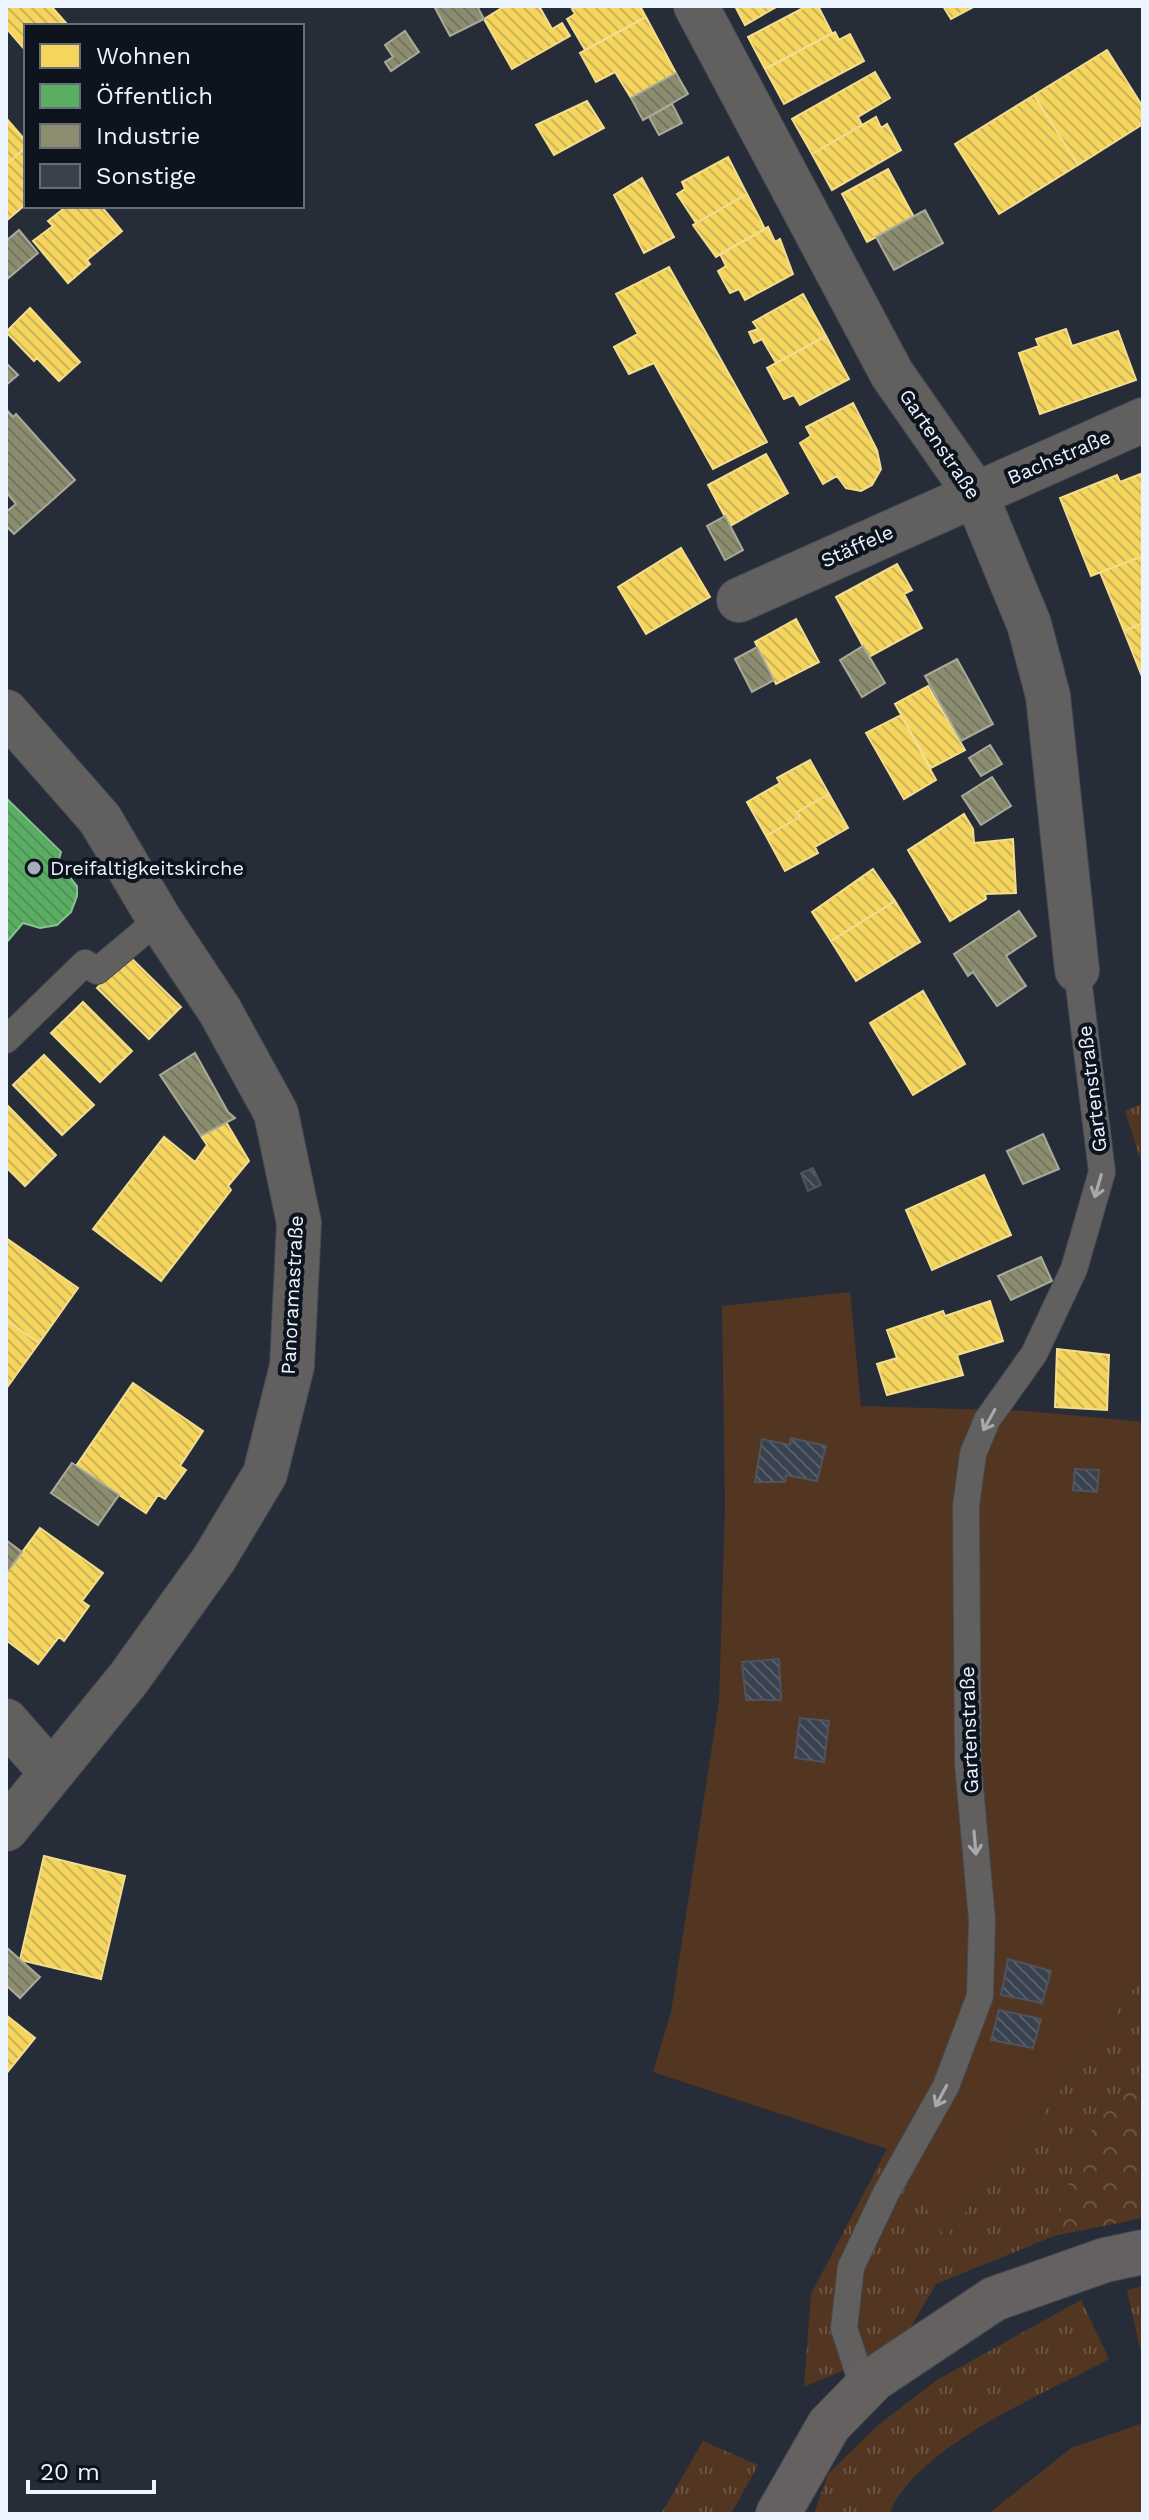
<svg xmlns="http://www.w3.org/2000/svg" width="1149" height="2520" font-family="'Work Sans',sans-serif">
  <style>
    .grass { fill: url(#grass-tufts) }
    .park { fill: url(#park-crowns) }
    .garden { fill: #523621 }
    .homes { fill: url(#homes-back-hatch); stroke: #f3de8d; stroke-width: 2 }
    .public { fill: url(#public-back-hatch); stroke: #86c390; stroke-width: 2 }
    .industry { fill: url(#industry-back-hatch); stroke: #a9ab9a; stroke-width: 2 }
    .building { fill: url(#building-back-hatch); stroke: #4e545e; stroke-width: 2 }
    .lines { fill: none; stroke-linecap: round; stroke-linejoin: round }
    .service-casing { stroke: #434a53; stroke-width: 28 }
    .minor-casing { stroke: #434a53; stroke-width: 46 }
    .secondary-casing { stroke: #434a53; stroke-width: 46 }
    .service { stroke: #61605f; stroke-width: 26 }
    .minor { stroke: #61605f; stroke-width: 44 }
    .secondary { stroke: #646160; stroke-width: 44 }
    .oneway { stroke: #a6aaaf }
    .poi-dot { fill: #a7aeba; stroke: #0e141e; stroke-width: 3 }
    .labels { text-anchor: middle; stroke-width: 8; stroke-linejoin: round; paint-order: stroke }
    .street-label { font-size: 20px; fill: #ecf4ff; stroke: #0e141e }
    .poi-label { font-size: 20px; fill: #ecf4ff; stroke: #0e141e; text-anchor: start }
  </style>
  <defs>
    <pattern id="grass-tufts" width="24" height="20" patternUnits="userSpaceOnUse" patternTransform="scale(2)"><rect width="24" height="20" fill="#523621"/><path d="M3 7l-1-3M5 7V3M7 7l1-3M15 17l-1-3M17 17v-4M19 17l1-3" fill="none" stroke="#6b5442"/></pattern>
    <pattern id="park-crowns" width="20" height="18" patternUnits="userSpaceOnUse" patternTransform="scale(2)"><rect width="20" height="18" fill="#523621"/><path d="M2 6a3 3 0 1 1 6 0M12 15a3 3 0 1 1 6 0" fill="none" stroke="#6b5442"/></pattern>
    <pattern id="homes-back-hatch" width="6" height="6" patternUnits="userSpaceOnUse" patternTransform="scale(2)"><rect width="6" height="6" fill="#f6d55c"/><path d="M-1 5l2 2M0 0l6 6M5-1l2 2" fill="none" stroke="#cab258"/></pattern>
    <pattern id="public-back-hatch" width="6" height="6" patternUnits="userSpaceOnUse" patternTransform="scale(2)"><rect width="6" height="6" fill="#5aae61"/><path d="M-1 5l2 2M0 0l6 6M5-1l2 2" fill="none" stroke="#54905b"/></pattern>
    <pattern id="industry-back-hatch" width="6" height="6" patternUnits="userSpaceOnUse" patternTransform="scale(2)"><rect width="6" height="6" fill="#8c8c6e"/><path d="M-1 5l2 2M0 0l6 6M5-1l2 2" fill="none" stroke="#747562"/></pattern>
    <pattern id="building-back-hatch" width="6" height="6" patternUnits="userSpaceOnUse" patternTransform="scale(2)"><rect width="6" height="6" fill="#3a424f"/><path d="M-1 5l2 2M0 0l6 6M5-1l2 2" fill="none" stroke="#575e69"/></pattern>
  </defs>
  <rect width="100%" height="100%" fill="#262d39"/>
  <path class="grass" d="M1143,1103V1167L1125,1111Z
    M1143,1975V2067L1080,2144L1054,2236L936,2284L899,2347L804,2387L811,2294L887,2149L946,2236L1038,2120Z
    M1143,2286V2362L1127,2290Z
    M1081,2300L1109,2359C1045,2394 917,2445 889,2514H814L828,2474L877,2426L937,2380Z
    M703,2441L758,2465L731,2514H661Z"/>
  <path class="park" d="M1143,2067V2218L1054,2236L1080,2144Z"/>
  <path class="garden" d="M850,1292L861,1406L1028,1411L1143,1422V1975L1038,2120L945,2237L887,2149L653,2072L671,2012L719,1701L725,1506L722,1306Z
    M1143,2423V2514H988L1071,2448Z"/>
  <path class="homes" d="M6,6H51L66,23L26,26V51L6,28Z
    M505,6H539L552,29L562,23L570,36L512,69L484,19Z
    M577,6H640L646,17L585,50L567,19L575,14L572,9Z
    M735,6H778L745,25Z
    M807,6H818L832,33L765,69L748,37Z
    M943,6H975L951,19Z
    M646,17L676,73L631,98L615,72L596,82L580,53Z
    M835,32L839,40L850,34L864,61L784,104L765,69Z
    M1107,50L1143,107V124L1078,165L1034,95Z
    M875,72L890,98L858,117L862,125L812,154L792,119Z
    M1034,95L1078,165L999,214L955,144Z
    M587,101L604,128L554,155L536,125Z
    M876,117L881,128L887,124L901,150L832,190L812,154Z
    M6,118L26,141V147L6,165Z
    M26,147V204L6,221V165Z
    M728,157L747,194L696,223L677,194L685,189L682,182Z
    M888,169L914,217L867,242L842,194Z
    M642,178L674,237L644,253L614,195Z
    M747,194L765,229L716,257L693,225Z
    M67,206H101L122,231L87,260L90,264L68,283L33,241L53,226L48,221Z
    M768,227L775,242L780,239L793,274L745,300L739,289L730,293L718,271L726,266L720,254Z
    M669,267L767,442L713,469L654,363L629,374L614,347L638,334L616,294Z
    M803,294L826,336L776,363L762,339L754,343L749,332L758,329L753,322Z
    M30,308L80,362L59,381L37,358L34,361L6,332Z
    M1066,329L1072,346L1118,331L1136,380L1040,414L1019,353L1039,346L1036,339Z
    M826,336L849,379L800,405L794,395L784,399L767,368Z
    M853,403L877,450L881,469L872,485L861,491L846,488L837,476L823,484L800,443L811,436L806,427Z
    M766,454L788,493L730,526L708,485Z
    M1143,473V556L1091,576L1060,498L1117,475L1120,482Z
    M681,548L710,597L646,634L618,587Z
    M1143,556V623L1124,631L1100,572Z
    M897,564L912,590L904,594L922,628L869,657L836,597Z
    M796,619L819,662L776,684L755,642Z
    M1143,623V679L1124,631Z
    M928,686L965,750L931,768L895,704Z
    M901,715L936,780L904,799L866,733Z
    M810,760L829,794L797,812L800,817L766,836L747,802L780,783L777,778Z
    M829,794L848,828L815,847L818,853L785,871L766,836L800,817L797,812Z
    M964,814L973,829L974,843L1013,839L1016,893L985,894L986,899L950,921L908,850Z
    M873,869L895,901L831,941L812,912Z
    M895,901L920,942L856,981L831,941Z
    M129,956L181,1007L149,1039L97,988Z
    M923,991L965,1064L913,1095L870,1023Z
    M83,1002L132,1051L100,1082L51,1033Z
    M44,1055L94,1105L62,1135L13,1085Z
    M6,1104L56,1155L25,1186L6,1167Z
    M226,1122L249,1161L228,1186L231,1190L161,1281L93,1229L164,1137L195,1162L207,1145L201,1136Z
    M984,1175L1011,1235L932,1270L906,1210Z
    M6,1238L78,1288L39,1343L6,1320Z
    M990,1301L1003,1341L957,1355L963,1375L887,1395L877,1364L897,1358L887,1330L943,1311L945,1316Z
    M6,1320L39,1343L6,1389Z
    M1057,1349L1109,1355L1107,1410L1055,1407Z
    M133,1383L203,1431L180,1466L186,1470L165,1499L158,1495L146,1513L76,1466Z
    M40,1528L103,1573L82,1601L89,1606L64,1641L59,1637L38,1664L6,1640V1574Z
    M44,1856L125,1876L101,1979L20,1960Z
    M6,2015L35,2038L6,2074Z"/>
  <path class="public" d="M6,798L61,852L58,863L77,886V896L71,912L57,925L40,928L23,923L6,943Z"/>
  <path class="industry" d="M434,6H477L484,19L450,36Z
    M405,31L419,52L391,71L385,62L393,57L385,45Z
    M676,73L688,94L643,120L631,98Z
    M672,104L682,123L659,135L649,117Z
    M925,210L943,243L894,270L876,237Z
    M19,230L38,253L6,280V241Z
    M6,363L18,375L6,385Z
    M6,409L13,417L16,414L75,480L14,534L6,526V512L16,504L6,492Z
    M725,516L743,550L725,560L707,526Z
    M863,646L885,683L862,697L840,660Z
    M757,647L774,680L752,692L735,659Z
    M957,659L993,724L961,741L925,676Z
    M990,745L1002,764L981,776L969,758Z
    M992,777L1011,806L981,825L962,796Z
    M1019,911L1036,936L1006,956L1026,986L997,1006L973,972L968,976L954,954Z
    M195,1053L228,1112L235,1118L201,1136L160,1075Z
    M1043,1134L1059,1169L1023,1184L1007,1151Z
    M1041,1257L1052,1281L1011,1300L998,1276Z
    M72,1463L119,1495L98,1525L51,1493Z
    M6,1540L22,1552L6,1574Z
    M6,1947L40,1977L20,1998L6,1985Z"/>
  <path class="building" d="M813,1168L821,1185L808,1191L801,1173Z
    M791,1438L826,1446L817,1481L786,1475L785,1482H755L762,1439L790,1445Z
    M1075,1469L1099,1470L1097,1492L1073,1490Z
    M779,1659L781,1700H746L742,1662Z
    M800,1718L829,1721L824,1762L795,1758Z
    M1008,1959L1051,1971L1042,2003L1001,1995Z
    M999,2010L1041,2019L1033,2048L991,2040Z"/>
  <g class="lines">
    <defs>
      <path id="service" d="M6,1040L85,963L97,971L159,919
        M864,2390L844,2328L851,2267L886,2193L946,2086L980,1996L982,1920L968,1764L966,1506L973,1454L987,1420L1034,1354L1074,1269L1102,1172L1077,970"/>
      <path id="minor" d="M696,6L892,374L975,493L1029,624L1048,696L1077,970
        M739,600L1143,420
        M6,712L100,819L159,919L220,1011L276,1113L299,1223L292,1366L265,1474L214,1559L129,1678L6,1829
        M6,1721L50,1771"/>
      <path id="secondary" d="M778,2514L829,2425L874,2379L994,2299L1105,2260L1143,2252"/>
    </defs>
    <use href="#service" class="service-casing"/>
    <use href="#minor" class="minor-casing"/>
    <use href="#secondary" class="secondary-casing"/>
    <use href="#service" class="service"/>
    <use href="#minor" class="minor"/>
    <use href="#secondary" class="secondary"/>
  </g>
  <defs><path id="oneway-shaft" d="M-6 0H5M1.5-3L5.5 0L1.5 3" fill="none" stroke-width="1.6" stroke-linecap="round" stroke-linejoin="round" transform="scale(2)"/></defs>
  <g class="oneway">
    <use href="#oneway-shaft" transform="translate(1098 1186) rotate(106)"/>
    <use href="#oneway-shaft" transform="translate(989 1420) rotate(119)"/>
    <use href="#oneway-shaft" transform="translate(975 1843) rotate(85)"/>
    <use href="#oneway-shaft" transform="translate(941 2096) rotate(118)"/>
  </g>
  <circle class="poi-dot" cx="34" cy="868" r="8"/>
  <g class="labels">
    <g class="street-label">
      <text transform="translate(940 444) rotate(56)" y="7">Gartenstraße</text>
      <text transform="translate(1059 457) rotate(-23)" y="7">Bachstraße</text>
      <text transform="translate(857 546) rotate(-24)" y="7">Stäffele</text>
      <text transform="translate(1092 1089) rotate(-97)" y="7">Gartenstraße</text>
      <text transform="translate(292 1295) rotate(-87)" y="7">Panoramastraße</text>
      <text transform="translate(969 1730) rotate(-92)" y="7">Gartenstraße</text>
    </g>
    <g class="poi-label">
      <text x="50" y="875">Dreifaltigkeitskirche</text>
    </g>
  </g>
  <rect width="1149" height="2520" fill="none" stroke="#ecf4ff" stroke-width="16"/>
  <rect x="24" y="24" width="280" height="184" fill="#0e141e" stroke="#676e78" stroke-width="2"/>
  <rect x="40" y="44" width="40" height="24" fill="#f6d55c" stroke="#676e78" stroke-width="2"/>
  <text x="96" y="64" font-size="24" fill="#ecf4ff">Wohnen</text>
  <rect x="40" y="84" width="40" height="24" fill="#5aae61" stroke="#676e78" stroke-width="2"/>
  <text x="96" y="104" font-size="24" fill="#ecf4ff">Öffentlich</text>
  <rect x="40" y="124" width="40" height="24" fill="#8c8c6e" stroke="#676e78" stroke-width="2"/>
  <text x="96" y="144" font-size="24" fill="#ecf4ff">Industrie</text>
  <rect x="40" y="164" width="40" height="24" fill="#3a424f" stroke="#676e78" stroke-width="2"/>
  <text x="96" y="184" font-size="24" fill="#ecf4ff">Sonstige</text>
  <path d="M28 2480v12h126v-12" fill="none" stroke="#ecf4ff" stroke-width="4"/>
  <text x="40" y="2480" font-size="24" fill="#ecf4ff" stroke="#0e141e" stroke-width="6" paint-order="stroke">20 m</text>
</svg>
